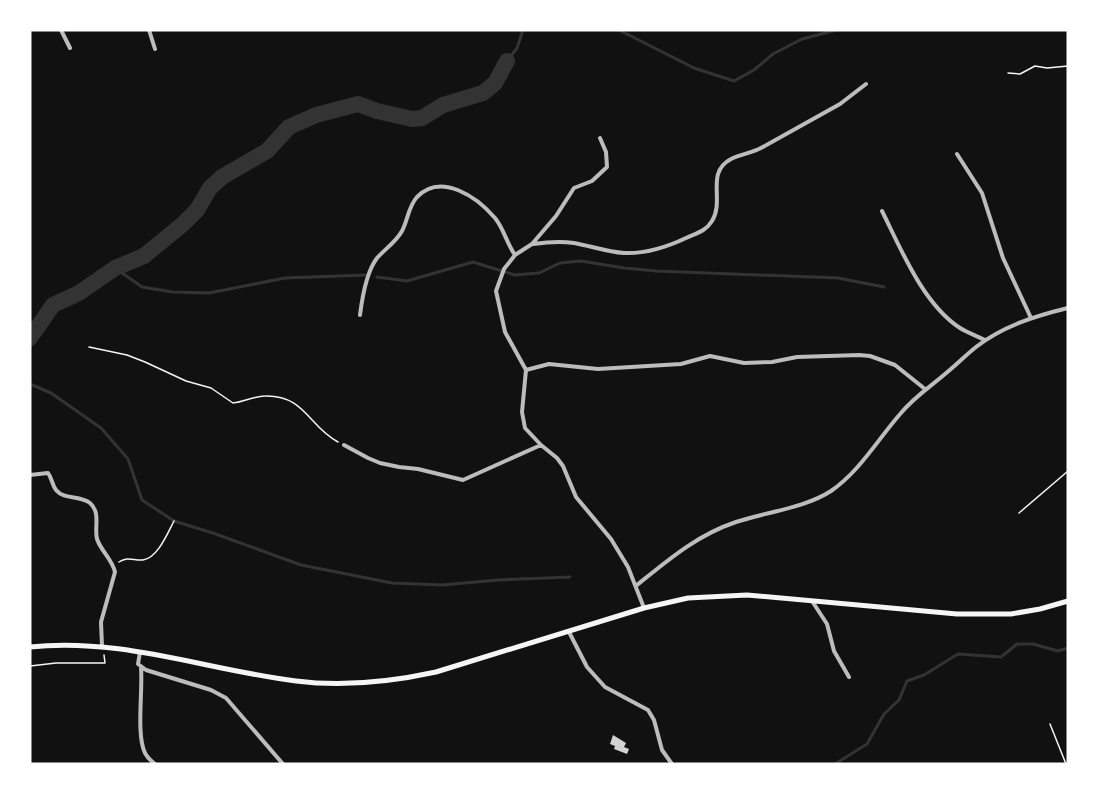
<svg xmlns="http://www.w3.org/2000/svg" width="1098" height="794" font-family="'Source Serif 4',serif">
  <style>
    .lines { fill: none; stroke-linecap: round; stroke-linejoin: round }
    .stream { stroke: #333; stroke-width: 3 }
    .river { stroke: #333; stroke-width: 16 }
    .building { fill: #d3d3d3 }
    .path { stroke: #f5f5f5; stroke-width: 1.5 }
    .minor { stroke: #bcbcbc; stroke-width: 4 }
    .secondary { stroke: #f5f5f5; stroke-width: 5 }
  </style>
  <rect width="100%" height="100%" fill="#111"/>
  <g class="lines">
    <path class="stream" d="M619,30L694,68L734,81L754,70L773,54L802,39L836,30
      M507,61L517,48L523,30
      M115,268L142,287L173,292L209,293L285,278L366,275
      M377,277L407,281L473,262L515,275L539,273L560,263L581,261L624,268L656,271L838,278L884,287
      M30,384L51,393L101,428L128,459L142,500L174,521L213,533L301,565L392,583L442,585L498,580L570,577
      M835,764L867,744L884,714L899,700L907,681L924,675L958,654L1001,657L1017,644H1033L1058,651L1068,648"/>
    <path class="river" d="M30,338L53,305L79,293L115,268L144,256L183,224L197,210L210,188L222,177L267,151L289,127L316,115L358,104L377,111L412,119L422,118L443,105L483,93L495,83L507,61"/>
  </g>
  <path class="building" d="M613,735L626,743L624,747L629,749L627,754L614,749L615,746L610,744Z"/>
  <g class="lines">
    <path class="path" d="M1008,73L1020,74L1035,66L1047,68L1068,66
      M89,347L127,355L145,362L186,381L211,388L233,403C244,402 254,396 265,396C305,395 308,426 338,442
      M1019,513L1068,471
      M119,562C128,556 134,561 143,560C158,558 168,532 174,521
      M30,666L56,663H105L104,655
      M1050,724L1066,764"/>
    <path class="minor" d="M61,30L70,48
      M149,30L155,49
      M600,138L606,152L607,167L592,181L574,188L556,216L532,244L515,255L504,269L496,291L505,332L526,370L522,412L525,428L541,445L557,458L563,466L576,497L611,539L628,567L644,608
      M957,154L982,193L1003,258L1031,318
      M882,211C901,249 923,304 960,328C968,333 977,336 985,340
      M533,244C547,242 561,241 574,243C591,246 607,252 624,253C646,254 667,247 686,238C697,233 706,231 712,221C725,200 705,173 731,159C741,154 752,153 761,148L840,104L866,84
      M360,315C362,299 367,271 377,258C385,249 396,242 402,231C408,220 408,207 417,197C441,172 477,197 495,218C504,229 507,244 515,255
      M526,370L549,364L598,369L681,364L710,356L744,363L772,362L797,357L859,355L870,356L895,365L925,389
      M344,445L368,458L380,463L399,467L418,469L463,480L541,445
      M30,475L48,473C52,478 52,485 56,490C64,500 80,495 90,503C101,513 94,527 97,539C101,551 112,559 115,572L101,622L102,646
      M637,585C668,560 697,535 736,522C766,512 805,508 831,491C860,471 878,439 901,413C914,397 930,387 945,374C956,365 966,355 976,347C1003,326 1035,316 1068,308
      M812,601L827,624L834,651L849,677
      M569,632L587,667L605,687L648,710L654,720L662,750L672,764
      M140,652L138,664L146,670L211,690L226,698L283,764
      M141,668C143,689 136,735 145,753C147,757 151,761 155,764"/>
    <path class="secondary" d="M30,647C120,637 207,670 296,681C343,687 390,682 436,672L644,608L688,598L747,595L957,614H1011L1040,609L1068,601"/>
  </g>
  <rect width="1098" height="794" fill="none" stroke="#ffffff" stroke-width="63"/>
</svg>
